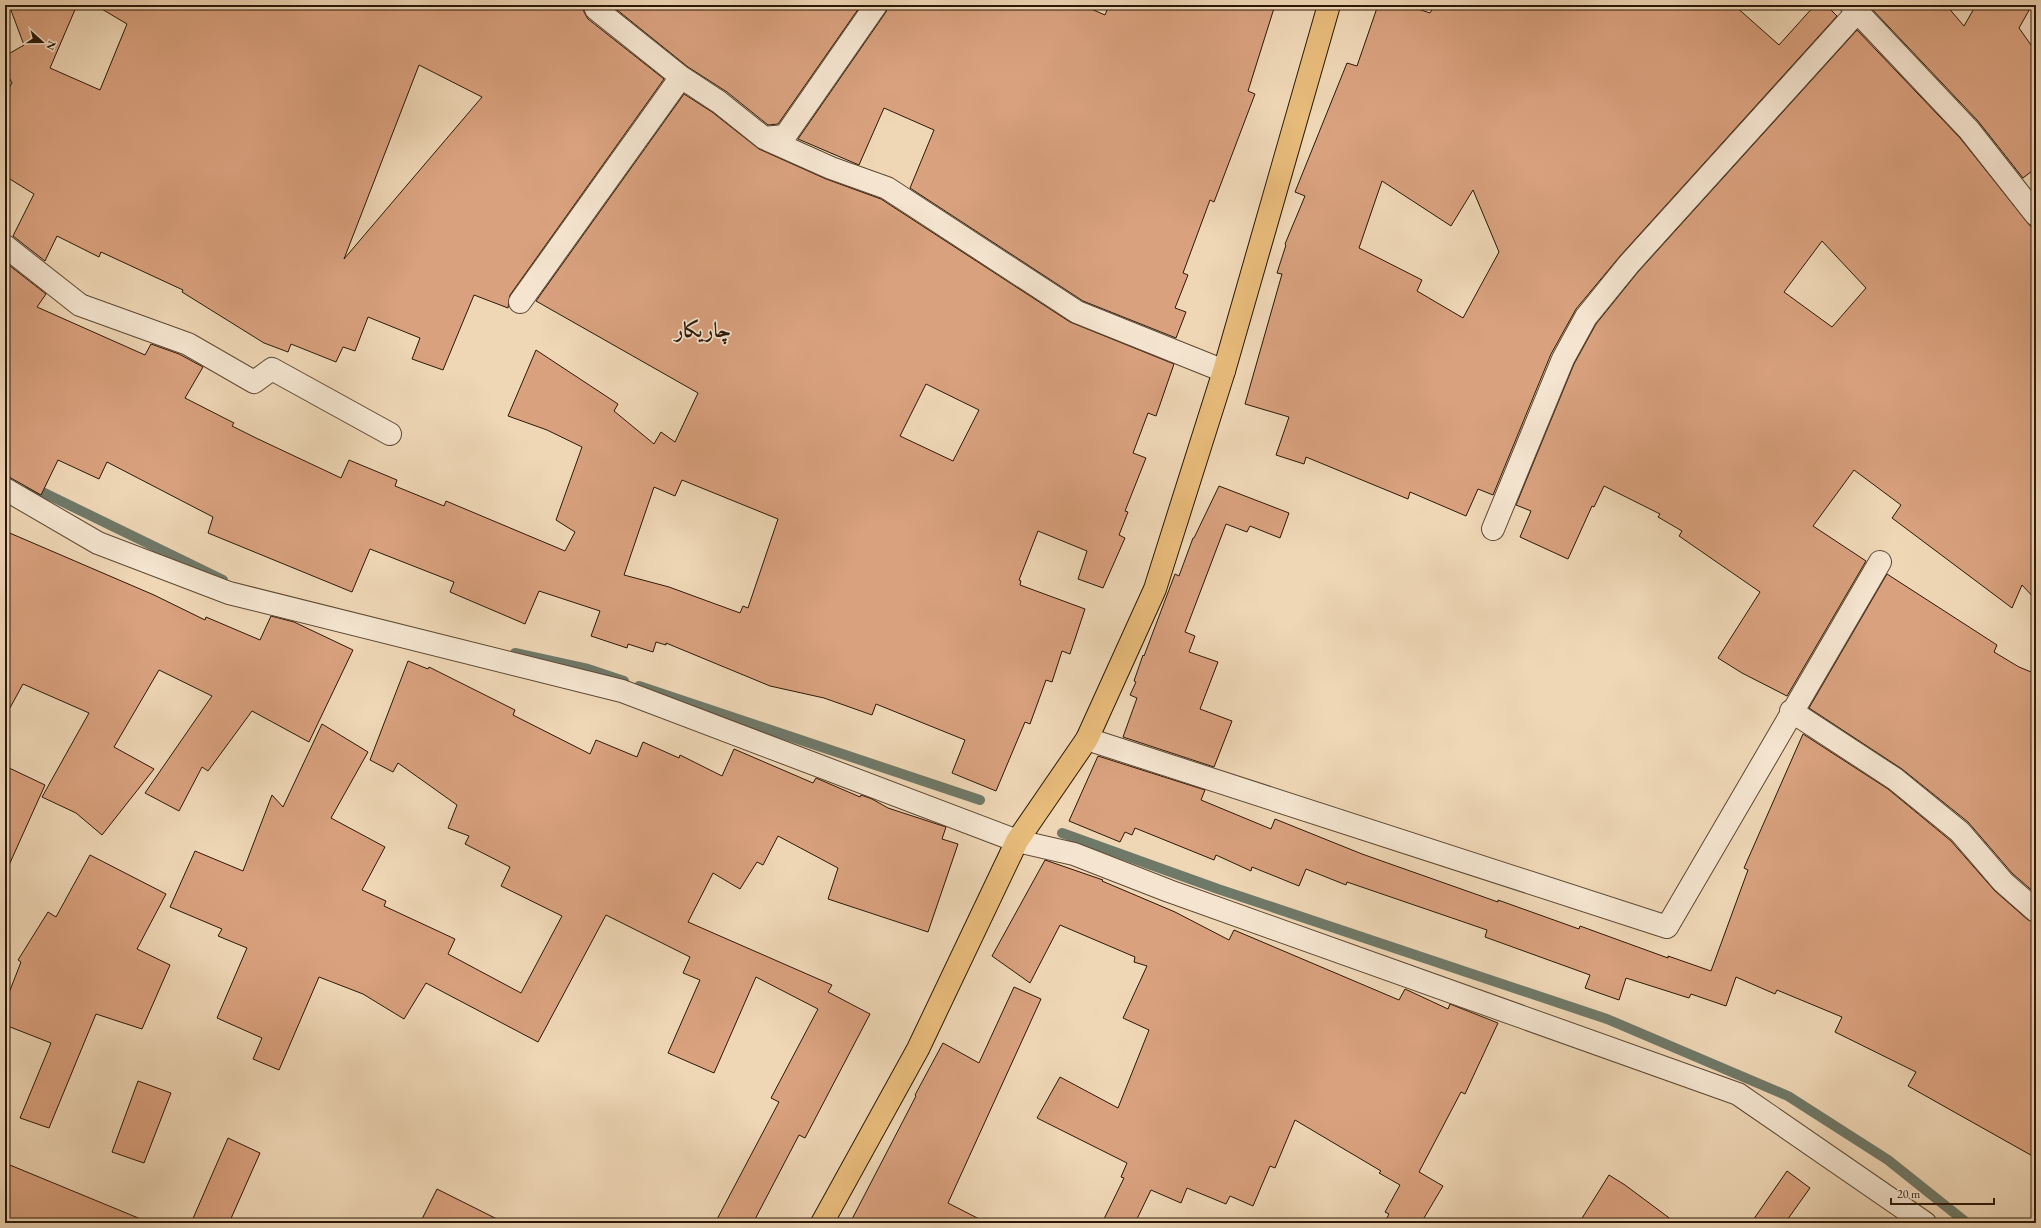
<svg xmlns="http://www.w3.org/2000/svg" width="2041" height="1228" font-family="'EB Garamond',Amiri,serif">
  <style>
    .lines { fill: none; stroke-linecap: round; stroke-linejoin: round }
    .stream { stroke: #6f7968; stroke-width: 10 }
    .building { fill: #d9a17e; stroke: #2c1807; fill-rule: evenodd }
    .minor-casing { stroke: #5d4833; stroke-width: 24 }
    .major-casing { stroke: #2c1807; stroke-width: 24 }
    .minor { stroke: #f5e5d0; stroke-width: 22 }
    .major { stroke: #e8bc7b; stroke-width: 22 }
    .labels { text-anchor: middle; stroke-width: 3.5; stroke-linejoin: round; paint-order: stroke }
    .town-label { font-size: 21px; font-weight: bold; fill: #2c1807; stroke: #f5e5d0 }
  </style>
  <rect width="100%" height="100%" fill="#efd7b6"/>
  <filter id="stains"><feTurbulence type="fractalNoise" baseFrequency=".005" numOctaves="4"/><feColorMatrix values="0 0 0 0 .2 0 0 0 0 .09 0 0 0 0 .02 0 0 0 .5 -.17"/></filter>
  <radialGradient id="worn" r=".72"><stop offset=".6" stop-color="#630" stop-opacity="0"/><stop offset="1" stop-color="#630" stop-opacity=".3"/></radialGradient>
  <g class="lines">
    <path class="stream" d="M30,486L223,580
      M515,653L588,669L624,681
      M639,686L980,800
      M1062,833L1218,889L1607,1019L1788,1096L1888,1160L1967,1223"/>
  </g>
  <path class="building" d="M9,5H77L50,68L100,90L127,24L95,5H583L584,12L588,19L664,79L510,295L508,308L474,295L443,370L412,359L420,338L368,317L355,351L343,347L336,362L291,344L288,352L264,343L182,292L183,290L101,252L99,257L57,236L45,261L13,236L34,194L5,176V94L12,83L5,69V56L24,45ZM419,65L482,97L344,259Z
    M611,5H861L778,124L768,125L727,92L688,67Z
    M888,5H1082L1105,15L1109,5H1275L1248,91L1255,94L1214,202L1210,200L1183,273L1188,275L1175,308L1186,312L1176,338L1083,301L910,188L934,130L884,108L859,165L798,139L886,12Z
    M1378,5H1406L1430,13L1435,5H1734L1779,45L1815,5H1826L1837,16L1620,256L1576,309L1551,354L1493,495L1478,489L1466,516L1410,492L1408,499L1306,457L1304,464L1276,455L1289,417L1245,404L1282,274L1277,273L1286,245L1285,244L1305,196L1295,192L1347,63L1357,66ZM1382,181L1451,226L1473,190L1499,252L1463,318L1417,291L1422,280L1359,248Z
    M1873,5H1946L1964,26L1976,5H2032L2019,28L2036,52V168L2023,178L1978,121L1870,7Z
    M1857,30L1960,138L2036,233V600L2022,585L2012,608L1892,518L1901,505L1854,470L1813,526L1866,561L1787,696L1742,673L1718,658L1760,592L1679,536L1682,531L1658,517L1660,514L1604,486L1594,507L1592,506L1568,559L1520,537L1531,511L1516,505L1574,364L1596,324L1638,272ZM1822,241L1866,288L1832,327L1784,292Z
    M684,94L712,112L759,149L826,179L881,199L1070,322L1174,364L1156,416L1148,413L1133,453L1146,458L1125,511L1128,512L1119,535L1125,538L1103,588L1078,579L1087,551L1038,531L1019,580L1021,581L1020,585L1085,609L1070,654L1062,651L1052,682L1046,680L1030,724L1025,722L996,791L952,773L965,740L876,704L872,715L824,698L770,686L666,643V645L656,642L653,652L628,644L627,648L591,636L600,611L539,591L525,624L450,592L454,582L370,549L352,592L208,533L213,517L107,462L99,479L58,460L41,495L11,478L5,477V262L46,294L37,307L145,355L151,344L179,354L203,367L185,398L234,423L232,426L256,438L341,478L349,460L397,480L395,486L444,506L446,501L565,551L575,532L556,520L582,447L547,430L508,416L536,350L618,404L614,411L654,444L661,432L675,442L698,393L536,301ZM926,384L979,410L953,461L900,436ZM682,480L778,519L748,608L743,606L740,613L669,587L624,575L654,487L675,496Z
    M1219,486L1289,513L1280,538L1250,526L1247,532L1226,524L1185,632L1195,636L1189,652L1218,662L1200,709L1232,721L1214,767L1123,737L1137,698L1130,695L1136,682L1134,681L1143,655L1144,656L1175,574L1179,576L1193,538H1194Z
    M5,531L154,595L205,620L206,617L260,640L271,616L294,622L353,650L309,742L252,711L208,771L202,767L179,811L145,793L212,696L159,670L114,747L154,769L102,835L76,813L42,797L89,713L23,684L5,717Z
    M1887,574L1997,645L1994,652L2019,667L2036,674V894L2012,873L1968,822L1902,769L1809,708Z
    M408,661L428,669L429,667L515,710L513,715L590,754L596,740L637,757L643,742L679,758L680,755L722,776L734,749L813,783L816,778L860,797L861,795L872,799L888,808L946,827L942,839L958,844L928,932L828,899L838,868L778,836L763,865L757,862L740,889L713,873L688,922L832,985L828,992L870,1014L805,1138L799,1135L753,1223H715L779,1102L771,1098L818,1009L756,977L714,1073L668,1053L700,980L683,973L690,957L606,915L538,1042L426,983L404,1019L363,994L319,977L279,1070L253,1059L262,1038L217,1018L247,948L218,936L222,929L170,907L195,851L243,871L272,795L283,807L322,724L368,752L331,818L385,847L362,890L386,901L384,906L455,939L448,954L521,993L562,916L501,886L510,867L465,844L469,836L448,828L457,805L398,763L393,772L370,760Z
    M1803,734L1888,789L1951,841L1995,891L2028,920L2036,923V1158L1908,1086L1916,1072L1835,1032L1842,1017L1777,990L1775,994L1736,977L1726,1006L1691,994L1689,998L1626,978L1619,1000L1585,988L1590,975L1485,937L1487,930L1347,882L1346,885L1306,869L1299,886L1252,867L1251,871L1216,855L1214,860L1135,828L1132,835L1125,832L1120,842L1069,821L1098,756L1205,790L1201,800L1271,829L1275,819L1362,854L1498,902V900L1579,929L1580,926L1668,958V956L1711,971L1748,870L1744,868Z
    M5,766L45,785L5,874Z
    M90,855L166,894L137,949L170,965L142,1029L96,1014L49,1128L20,1118L51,1043L5,1025V1003L21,962L18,960L48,912L56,917Z
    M1045,860L1103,880L1102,881L1175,912L1229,940L1234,930L1399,1000L1405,989L1448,1009L1450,1004L1498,1023L1465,1094L1461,1092L1419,1172L1443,1186L1421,1223H1384L1389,1214L1385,1212L1400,1185L1379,1173L1381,1171L1295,1120L1275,1168L1270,1166L1253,1206L1230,1196L1226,1204L1187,1188L1181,1203L1151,1190L1135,1223H1102L1124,1178L1121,1177L1127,1163L1037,1118L1060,1077L1118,1108L1149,1030L1123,1018L1147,966L1134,962L1135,957L1060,925L1030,983L992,956Z
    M1014,987L1041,999L948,1203L987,1223H850L916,1096L915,1095L943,1043L979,1063Z
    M138,1081L171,1093L144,1163L112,1152Z
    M228,1138L260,1153L229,1223H191Z
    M5,1163L148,1222V1223H5Z
    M1787,1171L1810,1188L1785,1223H1751Z
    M1609,1175L1625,1185L1676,1223H1579Z
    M437,1189L505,1223H420Z"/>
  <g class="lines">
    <defs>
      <path id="minor" d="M595,5L596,9L681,77L719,102L764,138L831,168L887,188L1077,312L1224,371
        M1851,5L1969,130L2036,215
        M764,138L785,136L876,5
        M5,246L80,305L188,344L254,382L272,369L390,434
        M520,302L681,77
        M5,489L98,543L229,593L622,691L1017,841L1074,854L1169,891L1738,1094L1925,1223
        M1493,529L1563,359L1586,317L1629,264L1857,12
        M1791,711L1895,779L1960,832L2003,882L2036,911
        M1087,739L1667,927L1880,562"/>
      <path id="major" d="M822,1223L918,1049L1017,841L1087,739L1155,589L1224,371L1329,5"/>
    </defs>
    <use href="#minor" class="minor-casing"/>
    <use href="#major" class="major-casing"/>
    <use href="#minor" class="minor"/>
    <use href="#major" class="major"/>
  </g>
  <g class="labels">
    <g class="town-label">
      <text x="703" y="337">چاریکار</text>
    </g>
  </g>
  <rect width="2041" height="1228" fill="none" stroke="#efd7b6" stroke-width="20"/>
  <rect x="6" y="6" width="2029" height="1216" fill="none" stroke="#2c1807" stroke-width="2"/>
  <rect x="10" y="10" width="2021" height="1208" fill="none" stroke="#2c1807"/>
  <g transform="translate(42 42) rotate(111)" stroke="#f5e5d0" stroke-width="3" paint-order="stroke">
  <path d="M0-3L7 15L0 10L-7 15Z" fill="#2c1807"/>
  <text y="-6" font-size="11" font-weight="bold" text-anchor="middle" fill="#2c1807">N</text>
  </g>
  <path d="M1891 1198v6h103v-6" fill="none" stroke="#2c1807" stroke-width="2"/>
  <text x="1897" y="1198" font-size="12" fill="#2c1807" stroke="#f5e5d0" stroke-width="3" paint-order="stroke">20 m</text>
  <rect width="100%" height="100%" filter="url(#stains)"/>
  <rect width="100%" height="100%" fill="url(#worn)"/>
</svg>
